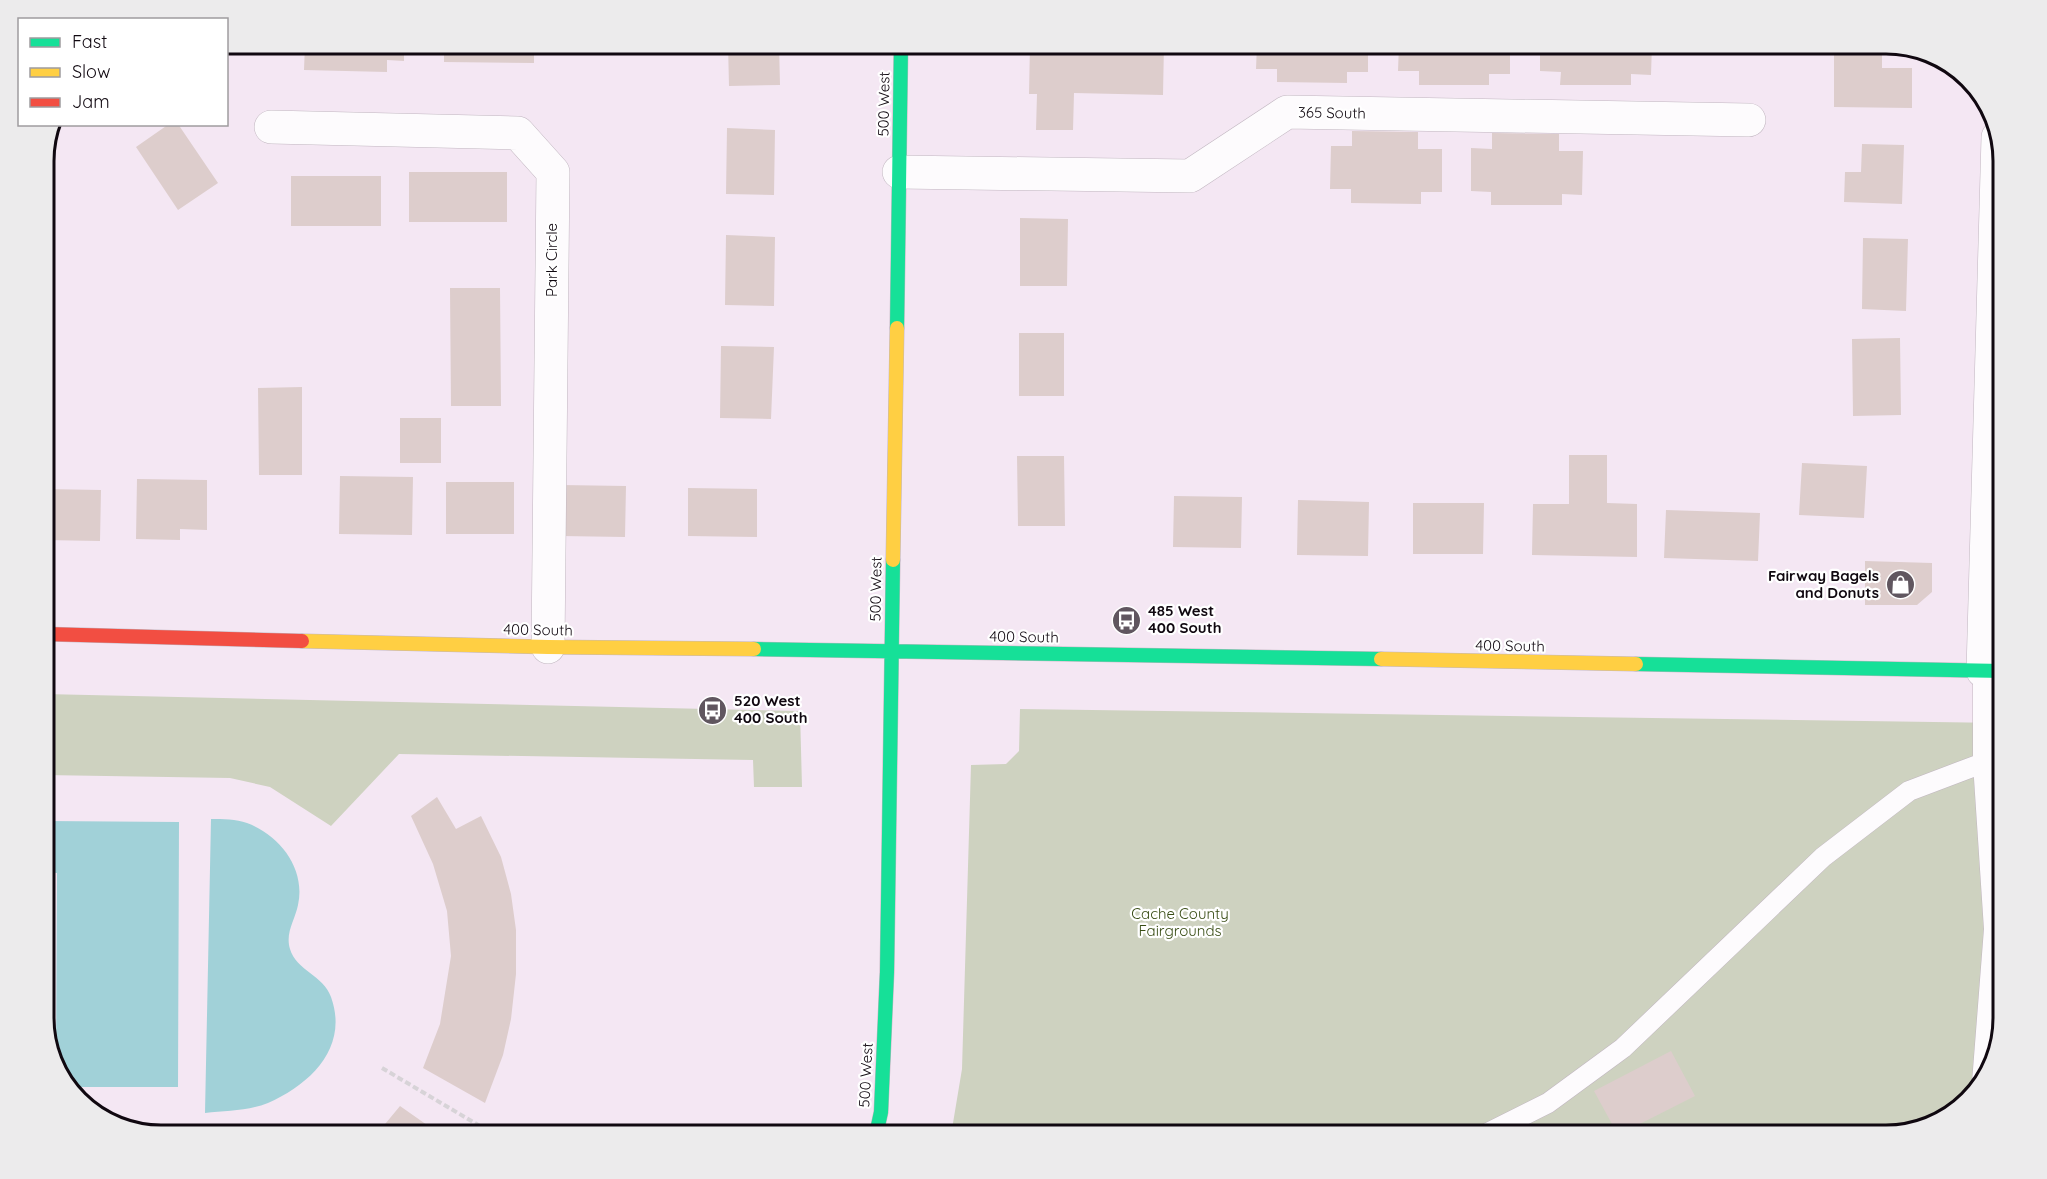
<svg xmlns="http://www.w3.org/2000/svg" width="2047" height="1179" font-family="Quicksand,sans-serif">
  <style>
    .green { fill: #ced2c0 }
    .water { fill: #a1d1d8 }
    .building { fill: #ddcdcc }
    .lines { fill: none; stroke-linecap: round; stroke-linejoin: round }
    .lane-casing { stroke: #c1b6c0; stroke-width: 21 }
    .street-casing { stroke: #c1b6c0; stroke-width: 34 }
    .fast-casing { stroke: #c1b6c0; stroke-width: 15 }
    .slow-casing { stroke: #c1b6c0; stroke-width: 15 }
    .jam-casing { stroke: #c1b6c0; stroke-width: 15 }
    .path { stroke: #d7d3d7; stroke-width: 4; stroke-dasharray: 6 3; stroke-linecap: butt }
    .lane { stroke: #fdfbfd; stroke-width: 20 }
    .street { stroke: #fdfbfd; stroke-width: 33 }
    .fast { stroke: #16e098; stroke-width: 14 }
    .slow { stroke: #ffcf43; stroke-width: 14 }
    .jam { stroke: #f24e42; stroke-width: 14 }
    .labels { text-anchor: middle; stroke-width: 4.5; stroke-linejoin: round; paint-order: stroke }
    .street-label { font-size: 15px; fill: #100810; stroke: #fff }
    .poi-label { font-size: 15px; font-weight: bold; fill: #100810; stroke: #fff; text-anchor: start }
    .park-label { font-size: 15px; fill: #384c14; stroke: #fff }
    .rim { fill: none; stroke: #100810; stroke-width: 3 }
  </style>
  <rect width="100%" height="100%" fill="#f4e7f3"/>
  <path class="green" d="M44,694L800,711L802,787H754L753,760L399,754L331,826L270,787L230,778L44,775Z
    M1020,709L2003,723V1018L1988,1076L1945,1120L1886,1135H951L962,1069L971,765L1006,764L1019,751Z"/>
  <path class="water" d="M211,819C223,819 236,819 247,823C280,835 306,869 298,905C295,920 285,933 290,949C296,970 324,976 331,997C349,1047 311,1084 268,1103C248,1111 226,1111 205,1113Z
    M44,821L179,822L178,1087H69L59,1077L56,1064L57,873L44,872Z"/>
  <path class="building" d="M305,44H404V61L387,60V72L304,70Z
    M444,44H534V63L444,62Z
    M728,44H779L780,85L729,86Z
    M1030,44H1164L1163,95L1074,93L1073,130H1036L1037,94H1029Z
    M1257,44H1368V72H1347V83L1277,82V69H1256Z
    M1399,44H1510V74H1489V85H1419V71H1398Z
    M1540,44H1652L1651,75L1631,74V85H1560L1561,72L1540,71Z
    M1834,44H1882V68H1912V108L1834,107Z
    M169,124H178L218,183L178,210L136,147Z
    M727,128L775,130L774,195L726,194Z
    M1352,131L1418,132V149H1442V192H1421V204L1351,203V189H1330L1331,146H1352Z
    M1492,133L1559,134V151H1583L1582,195L1562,194V205H1491V192L1471,191V148L1492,149Z
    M1862,144L1904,145L1902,204L1844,202L1845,172H1861Z
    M409,172H507V222H409Z
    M291,176H381V226H291Z
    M1020,218L1068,219L1067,286H1020Z
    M726,235L775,237L774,306L725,305Z
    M1863,238L1908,239L1906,311L1862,309Z
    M450,288H500L501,406H451Z
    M1019,333H1064V396H1019Z
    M1900,338L1901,415L1853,416L1852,339Z
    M721,346L774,347L771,419L720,418Z
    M302,387V475H259L258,388Z
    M400,418H441V463H400Z
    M1569,455H1607V503L1637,504V557L1532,555L1533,504H1569Z
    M1017,456H1064L1065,526H1018Z
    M1802,463L1867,466L1864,518L1799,515Z
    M340,476L413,477L412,535L339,534Z
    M137,479L207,480V530L180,529V540L136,539Z
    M446,482H514V534H446Z
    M561,485L626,486L625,537L561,536Z
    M688,488L757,489V537L688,536Z
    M44,489L101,490L100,541L44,540Z
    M1174,496L1242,497L1241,548L1173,547Z
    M1298,500L1369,502L1368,556L1297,555Z
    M1413,503H1484L1483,554H1413Z
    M1666,510L1760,513L1758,561L1664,558Z
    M1865,561L1932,563V592L1917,605H1865Z
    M437,797L456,829L481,816L501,857L511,894L516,930V974L511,1019L503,1055L485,1103L423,1068L440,1024L451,956L447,911L433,864L411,816Z
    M1671,1051L1695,1096L1618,1135L1594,1091Z
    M400,1106L437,1132L442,1135H376Z"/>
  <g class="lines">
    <defs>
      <path id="lane" d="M1982,1083L1994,929L1983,763V671
        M1484,1135L1548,1103L1623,1048L1823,857L1909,791L1983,763"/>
      <path id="street" d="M271,127L518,133L553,172L548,647
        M899,172L1190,176L1287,112L1749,120
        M1983,671L1998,137"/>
      <path id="fast" d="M897,328L901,44
        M754,649L1381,659
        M1636,664L2003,671
        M876,1135L881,1112L887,972L893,560"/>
      <path id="slow" d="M893,560L897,328
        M302,641L548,647L754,649
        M1381,659L1636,664"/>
      <path id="jam" d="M44,634L302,641"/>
    </defs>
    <use href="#lane" class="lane-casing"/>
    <use href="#street" class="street-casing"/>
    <use href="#fast" class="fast-casing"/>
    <use href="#slow" class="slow-casing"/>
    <use href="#jam" class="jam-casing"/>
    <path class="path" d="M382,1068L495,1135"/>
    <use href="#lane" class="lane"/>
    <use href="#street" class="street"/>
    <use href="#fast" class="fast"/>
    <use href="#slow" class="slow"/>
    <use href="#jam" class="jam"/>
  </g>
  <defs>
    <symbol id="shop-disc" viewBox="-11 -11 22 22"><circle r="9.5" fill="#60565f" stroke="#fff"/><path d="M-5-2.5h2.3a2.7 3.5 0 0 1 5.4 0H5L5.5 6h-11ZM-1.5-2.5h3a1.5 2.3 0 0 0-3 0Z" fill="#fff"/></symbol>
    <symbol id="bus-disc" viewBox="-11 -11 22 22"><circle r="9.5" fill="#60565f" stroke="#fff"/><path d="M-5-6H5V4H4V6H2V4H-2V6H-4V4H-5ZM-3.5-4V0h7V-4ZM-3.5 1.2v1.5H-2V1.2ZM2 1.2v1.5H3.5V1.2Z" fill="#fff"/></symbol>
  </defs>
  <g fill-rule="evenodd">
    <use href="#shop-disc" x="1884" y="568" width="33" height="33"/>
    <use href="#bus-disc" x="1110" y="604" width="33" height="33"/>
    <use href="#bus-disc" x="696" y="694" width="33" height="33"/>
  </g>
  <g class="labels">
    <g class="street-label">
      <text transform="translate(884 104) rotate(-89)" y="5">500 West</text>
      <text transform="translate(1332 113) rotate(1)" y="5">365 South</text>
      <text transform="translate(552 260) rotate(-90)" y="5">Park Circle</text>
      <text transform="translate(876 589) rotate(-89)" y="5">500 West</text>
      <text transform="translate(538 630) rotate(1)" y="5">400 South</text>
      <text transform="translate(1024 637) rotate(1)" y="5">400 South</text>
      <text transform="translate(1510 646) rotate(1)" y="5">400 South</text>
      <text transform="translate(866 1075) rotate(-87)" y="5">500 West</text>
    </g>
    <g class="poi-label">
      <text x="1879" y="581" text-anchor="end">Fairway Bagels<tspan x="1879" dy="17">and Donuts</tspan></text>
      <text x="1148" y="616">485 West<tspan x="1148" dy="17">400 South</tspan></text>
      <text x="734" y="706">520 West<tspan x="734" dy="17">400 South</tspan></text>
    </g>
    <g class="park-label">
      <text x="1180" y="919">Cache County<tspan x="1180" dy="17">Fairgrounds</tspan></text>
    </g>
  </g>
  <path d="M0 0H2047V1179H0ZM161 54H1886A107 107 0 0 1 1993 161V1018A107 107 0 0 1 1886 1125H161A107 107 0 0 1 54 1018V161A107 107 0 0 1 161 54Z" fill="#ecebec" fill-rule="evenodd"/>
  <path class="rim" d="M161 54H1886A107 107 0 0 1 1993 161V1018A107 107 0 0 1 1886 1125H161A107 107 0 0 1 54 1018V161A107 107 0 0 1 161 54Z"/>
  <rect x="18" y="18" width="210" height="108" fill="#ffffff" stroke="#9f9c9f" stroke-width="1.5"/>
  <rect x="30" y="38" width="30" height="9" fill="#16e098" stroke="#9f9c9f" stroke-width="1.5"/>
  <text x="72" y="48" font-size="18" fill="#100810">Fast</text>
  <rect x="30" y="68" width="30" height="9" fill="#ffcf43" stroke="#9f9c9f" stroke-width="1.5"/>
  <text x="72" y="78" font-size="18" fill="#100810">Slow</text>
  <rect x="30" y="98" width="30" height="9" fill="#f24e42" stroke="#9f9c9f" stroke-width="1.5"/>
  <text x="72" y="108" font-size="18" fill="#100810">Jam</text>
</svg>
